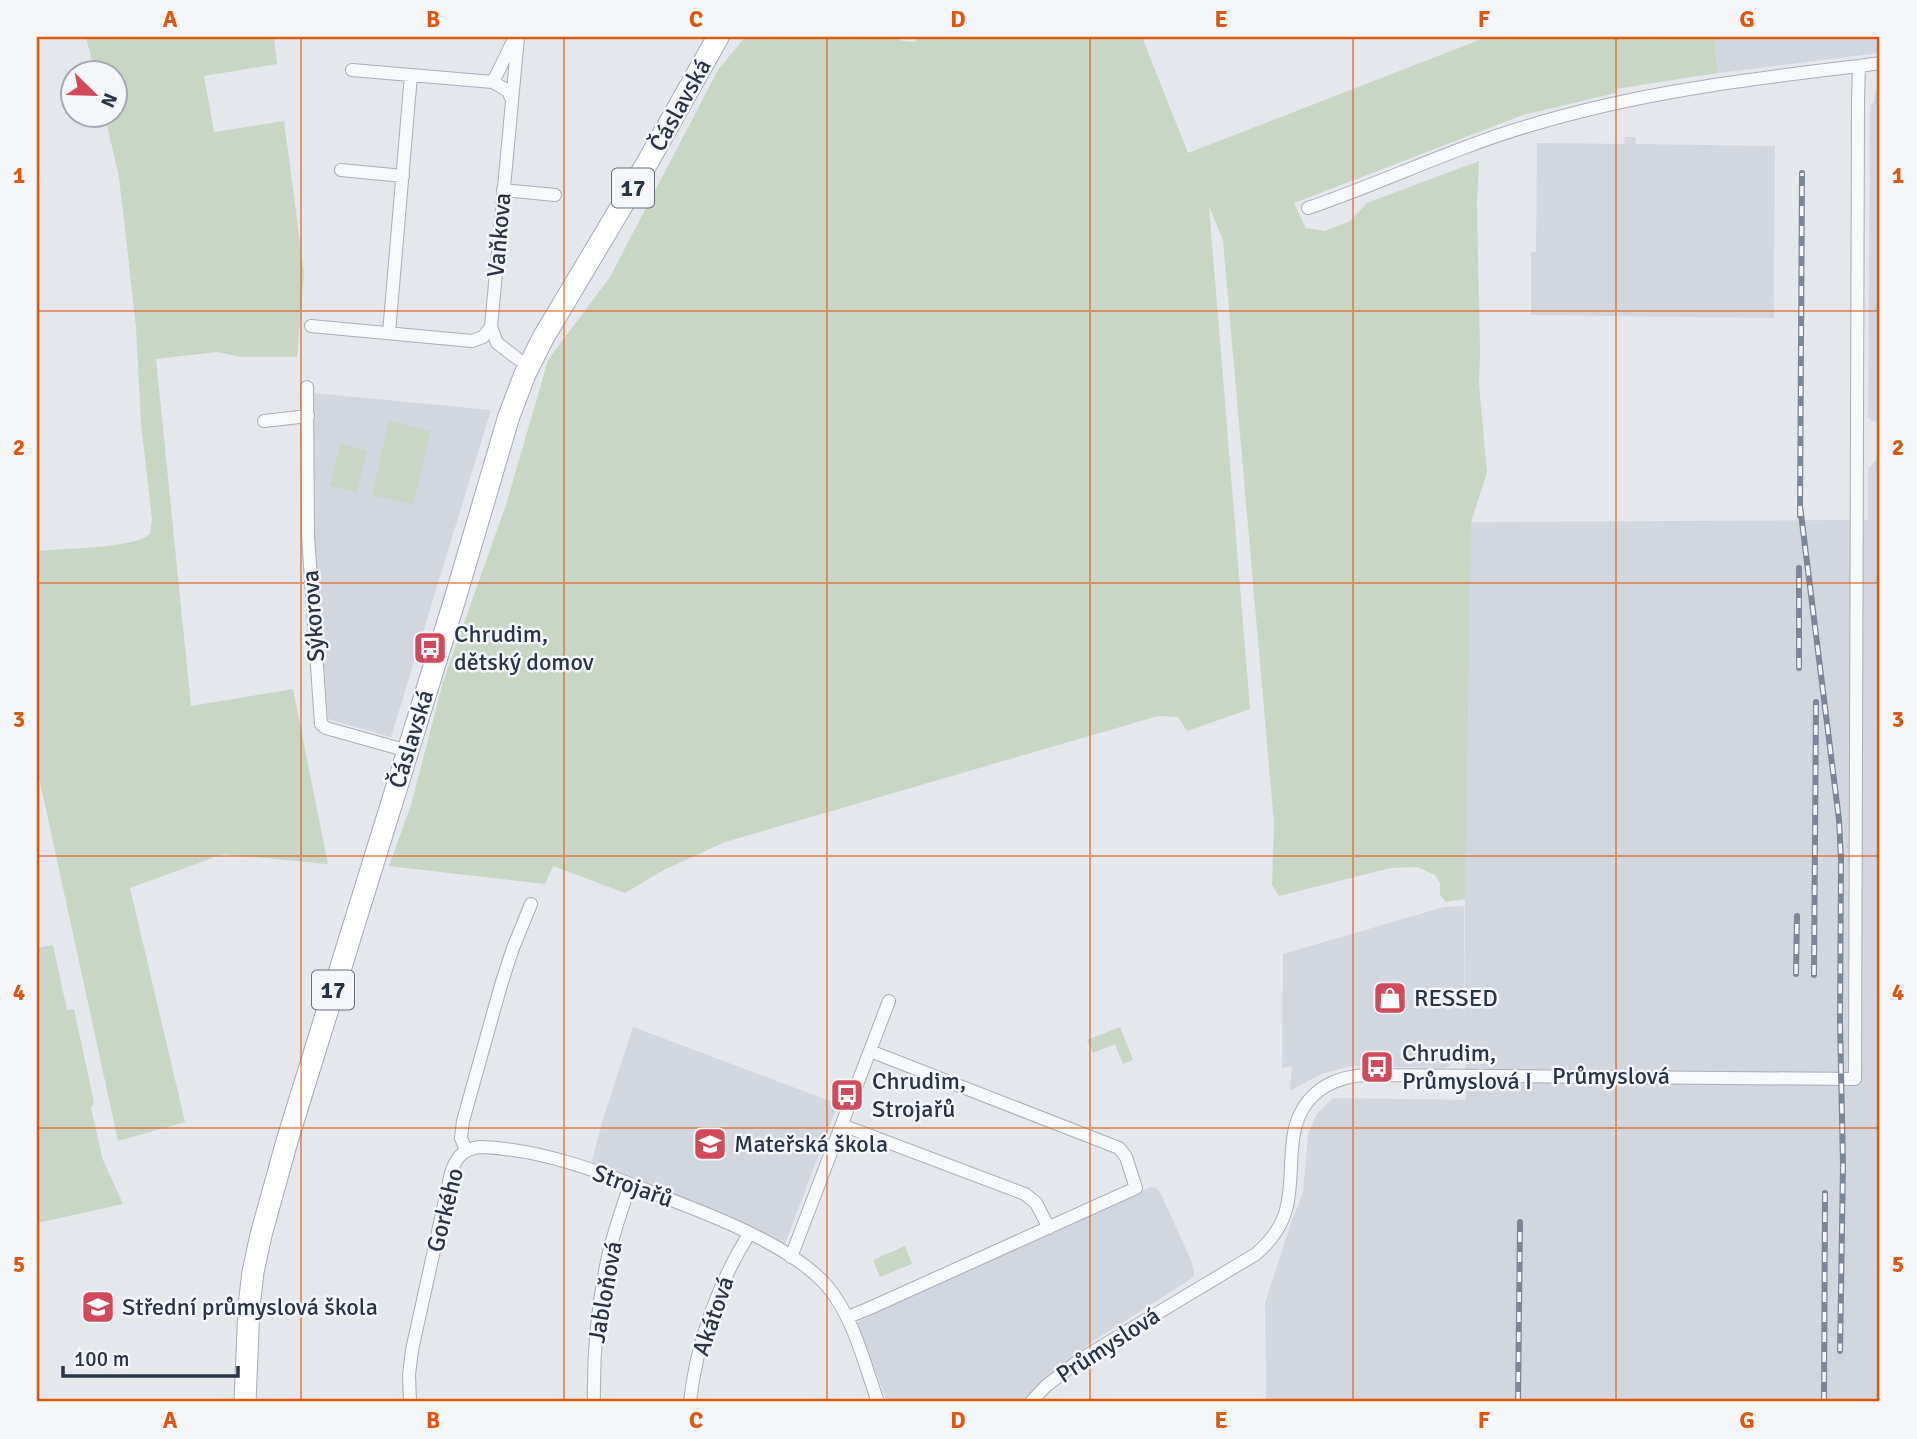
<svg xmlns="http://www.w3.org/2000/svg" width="1917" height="1439" font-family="Signika,sans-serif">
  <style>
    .built { fill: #d2d6de }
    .green { fill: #c9d6c5 }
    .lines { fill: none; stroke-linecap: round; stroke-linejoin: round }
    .street-casing { stroke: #a9aeb7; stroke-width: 14 }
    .primary-casing { stroke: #a3abb8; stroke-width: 23 }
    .street { stroke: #f7f8fa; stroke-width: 12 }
    .primary { stroke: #fff; stroke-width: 21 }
    .rail-casing { stroke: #7d8696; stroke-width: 6 }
    .rail { stroke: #f4f6f9; stroke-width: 3.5; stroke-dasharray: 10; stroke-linecap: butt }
    .grid { fill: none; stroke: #df570f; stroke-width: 2; stroke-opacity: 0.55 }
    .labels { text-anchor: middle; stroke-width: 5; stroke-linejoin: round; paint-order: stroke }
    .shield { fill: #f4f6f9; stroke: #676e7b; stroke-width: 2 }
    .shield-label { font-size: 23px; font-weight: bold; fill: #2b3445 }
    .street-label { font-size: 24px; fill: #2b3445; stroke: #f4f6f9 }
    .poi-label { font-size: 24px; fill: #2b3445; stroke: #f4f6f9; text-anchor: start }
    .neatline { fill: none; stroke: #df570f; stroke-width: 2.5 }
    .grid-label { font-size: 23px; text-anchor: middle; font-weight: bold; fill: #df570f }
  </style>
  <rect width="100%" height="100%" fill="#e4e7ec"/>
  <path class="built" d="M1714,37H1880V53L1718,73Z
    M1880,85V422L1872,421L1868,417L1870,105L1874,102L1875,93Z
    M1625,137H1635L1636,144L1775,146L1774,318L1531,315V252H1536L1537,143L1624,144Z
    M312,393L491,410L391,737L328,719L314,537Z
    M1880,456V1402H1266L1265,1303L1293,1217L1303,1193L1308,1134L1317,1114L1333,1098L1466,1100L1465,1049L1452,1064L1445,1068L1353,1066L1321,1074L1290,1091L1292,1066L1282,1068L1283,954L1444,907L1464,906L1465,1042V769L1471,522L1868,520V469Z
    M633,1027L838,1104L785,1244L701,1205L591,1164L603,1119Z
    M1151,1187L1156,1188L1160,1192L1191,1260L1194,1271V1275L1191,1279L1090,1343L1050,1374L1023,1402H887L857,1322L890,1305Z"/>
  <path class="green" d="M86,37H274L277,64L204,76L214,132L284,121L304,273L297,357H242L217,352L156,359L191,706L293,689L328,864L223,854L130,888L185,1122L118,1141L37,768V551C63,548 132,549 150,534L152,520L141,423L136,327L124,220L119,178L105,116H116V74L95,73Z
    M745,37H892L903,41L914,42L921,37H1142L1188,153L1487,37H1714L1718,73L1615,89L1616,93L1523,115L1294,203L1306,228L1325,231L1350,221L1367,203L1479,161L1477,204L1480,352L1479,384L1487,473L1471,522L1465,899L1446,902L1440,895V883L1435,875L1417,867L1390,868L1279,896L1272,885L1274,823L1223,240L1209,206L1250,709L1187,731L1178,717L1158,716L725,842L664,870L625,893L553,866L545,884L389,866L411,805L443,682L506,505L548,360L610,277L718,70Z
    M389,421L431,431L413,505L372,495Z
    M340,444L367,450L357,492L330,486Z
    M53,945L67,1010L74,1009L94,1102L91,1108L103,1160L123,1204L37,1223V948Z
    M1120,1027L1133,1060L1123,1064L1115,1044L1093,1053L1087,1040Z
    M905,1246L912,1264L880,1277L873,1260Z"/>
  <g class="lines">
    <defs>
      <path id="street" d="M352,70L493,82L508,91L512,100
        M493,82L515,37
        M341,170L403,176
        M503,190L555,195
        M1308,208C1382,183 1453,148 1528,126C1636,93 1747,79 1859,66
        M311,326L472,341L483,337L491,327
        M389,333L411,75
        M518,359L497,343L491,327L518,37
        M307,387L308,536L321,724L326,728L408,751
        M264,421L308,416
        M842,1125L1025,1194L1036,1203L1049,1228
        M466,1150L461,1138L463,1121L501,985L513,948L531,904
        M791,1257L889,1001
        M848,1317L870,1308L1136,1188L1126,1157L1119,1148L870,1051
        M410,1402L409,1375L412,1350L451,1173C456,1157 463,1149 480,1147C547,1149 613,1177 674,1201C721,1219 794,1248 827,1286C854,1318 864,1363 878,1402
        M594,1402C593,1352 598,1301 609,1252C615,1229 623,1206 630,1184
        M690,1402C696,1344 718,1284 749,1234
        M1031,1402L1046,1386L1081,1359L1256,1254C1270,1242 1281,1228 1286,1210C1297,1170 1281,1123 1316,1093C1331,1080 1348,1076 1366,1075L1855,1079L1858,100L1859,66L1880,63"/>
      <path id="primary" d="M245,1402L249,1306L253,1272L261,1235L287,1141L455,599L509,416L525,374L543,338L642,172L718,37"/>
    </defs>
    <use href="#street" class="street-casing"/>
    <use href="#primary" class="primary-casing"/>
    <use href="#street" class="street"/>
    <use href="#primary" class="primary"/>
    <defs>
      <path id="rail" d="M1800,506L1839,820L1841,860L1840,1022L1843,1165L1840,1351
        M1800,516L1802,173
        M1799,668V568
        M1796,974L1797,916
        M1814,975L1816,702
        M1518,1402L1520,1222
        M1824,1402L1825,1193"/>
    </defs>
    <use href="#rail" class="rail-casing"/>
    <use href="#rail" class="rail"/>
  </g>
  <path class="grid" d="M301,37V1402M564,37V1402M827,37V1402M1090,37V1402M1353,37V1402M1616,37V1402M37,311H1880M37,583H1880M37,856H1880M37,1128H1880"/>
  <defs>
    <symbol id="bus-square" viewBox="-11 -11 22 22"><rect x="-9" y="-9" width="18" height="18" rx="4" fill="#d1495b" stroke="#f4f6f9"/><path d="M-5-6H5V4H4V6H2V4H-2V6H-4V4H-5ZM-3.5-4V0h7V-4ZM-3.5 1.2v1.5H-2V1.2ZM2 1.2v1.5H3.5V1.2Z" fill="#fff"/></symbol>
    <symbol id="shop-square" viewBox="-11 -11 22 22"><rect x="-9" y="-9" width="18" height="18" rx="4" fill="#d1495b" stroke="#f4f6f9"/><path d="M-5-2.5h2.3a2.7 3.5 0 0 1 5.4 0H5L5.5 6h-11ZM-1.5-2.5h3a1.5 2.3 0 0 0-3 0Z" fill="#fff"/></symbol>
    <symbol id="school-square" viewBox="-11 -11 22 22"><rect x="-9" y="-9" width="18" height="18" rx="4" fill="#d1495b" stroke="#f4f6f9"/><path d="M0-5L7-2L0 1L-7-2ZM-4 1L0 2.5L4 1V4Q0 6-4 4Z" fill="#fff"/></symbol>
  </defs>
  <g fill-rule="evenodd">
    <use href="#bus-square" x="411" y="629" width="38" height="38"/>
    <use href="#shop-square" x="1371" y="979" width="38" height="38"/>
    <use href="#bus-square" x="1358" y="1048" width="38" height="38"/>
    <use href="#bus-square" x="828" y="1076" width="38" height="38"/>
    <use href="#school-square" x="691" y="1125" width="38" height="38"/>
    <use href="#school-square" x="79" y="1288" width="38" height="38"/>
  </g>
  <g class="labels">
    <g class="shield">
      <rect x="612" y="168.5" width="42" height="39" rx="5"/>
      <rect x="312" y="970.5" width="42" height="39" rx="5"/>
    </g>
    <g class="shield-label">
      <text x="633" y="196">17</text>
      <text x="333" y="998">17</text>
    </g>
    <g class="street-label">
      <text transform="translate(680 105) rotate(-61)" y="8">Čáslavská</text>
      <text transform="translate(499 235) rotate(-85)" y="8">Vaňkova</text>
      <text transform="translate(313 616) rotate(-94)" y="8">Sýkorova</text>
      <text transform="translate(411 739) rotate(-73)" y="8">Čáslavská</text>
      <text x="1611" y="1084">Průmyslová</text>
      <text transform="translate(633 1186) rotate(20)" y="8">Strojařů</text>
      <text transform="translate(445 1210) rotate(-76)" y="8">Gorkého</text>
      <text transform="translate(605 1292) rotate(-80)" y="8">Jabloňová</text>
      <text transform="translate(713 1316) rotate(-71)" y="8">Akátová</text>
      <text transform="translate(1108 1345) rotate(-33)" y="8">Průmyslová</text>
    </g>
    <g class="poi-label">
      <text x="454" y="642">Chrudim,<tspan x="454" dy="28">dětský domov</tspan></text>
      <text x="1414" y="1006">RESSED</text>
      <text x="1402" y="1061">Chrudim,<tspan x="1402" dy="28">Průmyslová I</tspan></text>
      <text x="872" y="1089">Chrudim,<tspan x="872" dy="28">Strojařů</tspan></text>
      <text x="734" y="1152">Mateřská škola</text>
      <text x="122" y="1315">Střední průmyslová škola</text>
    </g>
  </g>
  <rect width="1917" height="1439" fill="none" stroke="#f4f6f9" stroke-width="77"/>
  <g transform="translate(94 94) rotate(113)"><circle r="33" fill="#f4f6f9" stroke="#a4a8b1" stroke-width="2"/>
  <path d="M0-5L12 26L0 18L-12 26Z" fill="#d1495b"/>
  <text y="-10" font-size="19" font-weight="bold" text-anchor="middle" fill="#2b3445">N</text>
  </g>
  <path d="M63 1366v10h175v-10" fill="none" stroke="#2b3445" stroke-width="3.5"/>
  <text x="74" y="1366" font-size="21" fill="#2b3445" stroke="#f4f6f9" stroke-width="5" paint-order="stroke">100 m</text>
  <rect x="38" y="38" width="1840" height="1362" class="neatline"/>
  <g class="grid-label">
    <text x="170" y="27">A</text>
    <text x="433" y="27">B</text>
    <text x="696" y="27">C</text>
    <text x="958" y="27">D</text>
    <text x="1221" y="27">E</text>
    <text x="1484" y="27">F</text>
    <text x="1747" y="27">G</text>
    <text x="19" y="183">1</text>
    <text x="1898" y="183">1</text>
    <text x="19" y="455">2</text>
    <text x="1898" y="455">2</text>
    <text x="19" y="727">3</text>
    <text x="1898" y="727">3</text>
    <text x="19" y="1000">4</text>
    <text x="1898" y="1000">4</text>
    <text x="19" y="1272">5</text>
    <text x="1898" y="1272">5</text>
    <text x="170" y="1428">A</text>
    <text x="433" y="1428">B</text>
    <text x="696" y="1428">C</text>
    <text x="958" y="1428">D</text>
    <text x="1221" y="1428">E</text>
    <text x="1484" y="1428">F</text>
    <text x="1747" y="1428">G</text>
  </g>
</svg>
